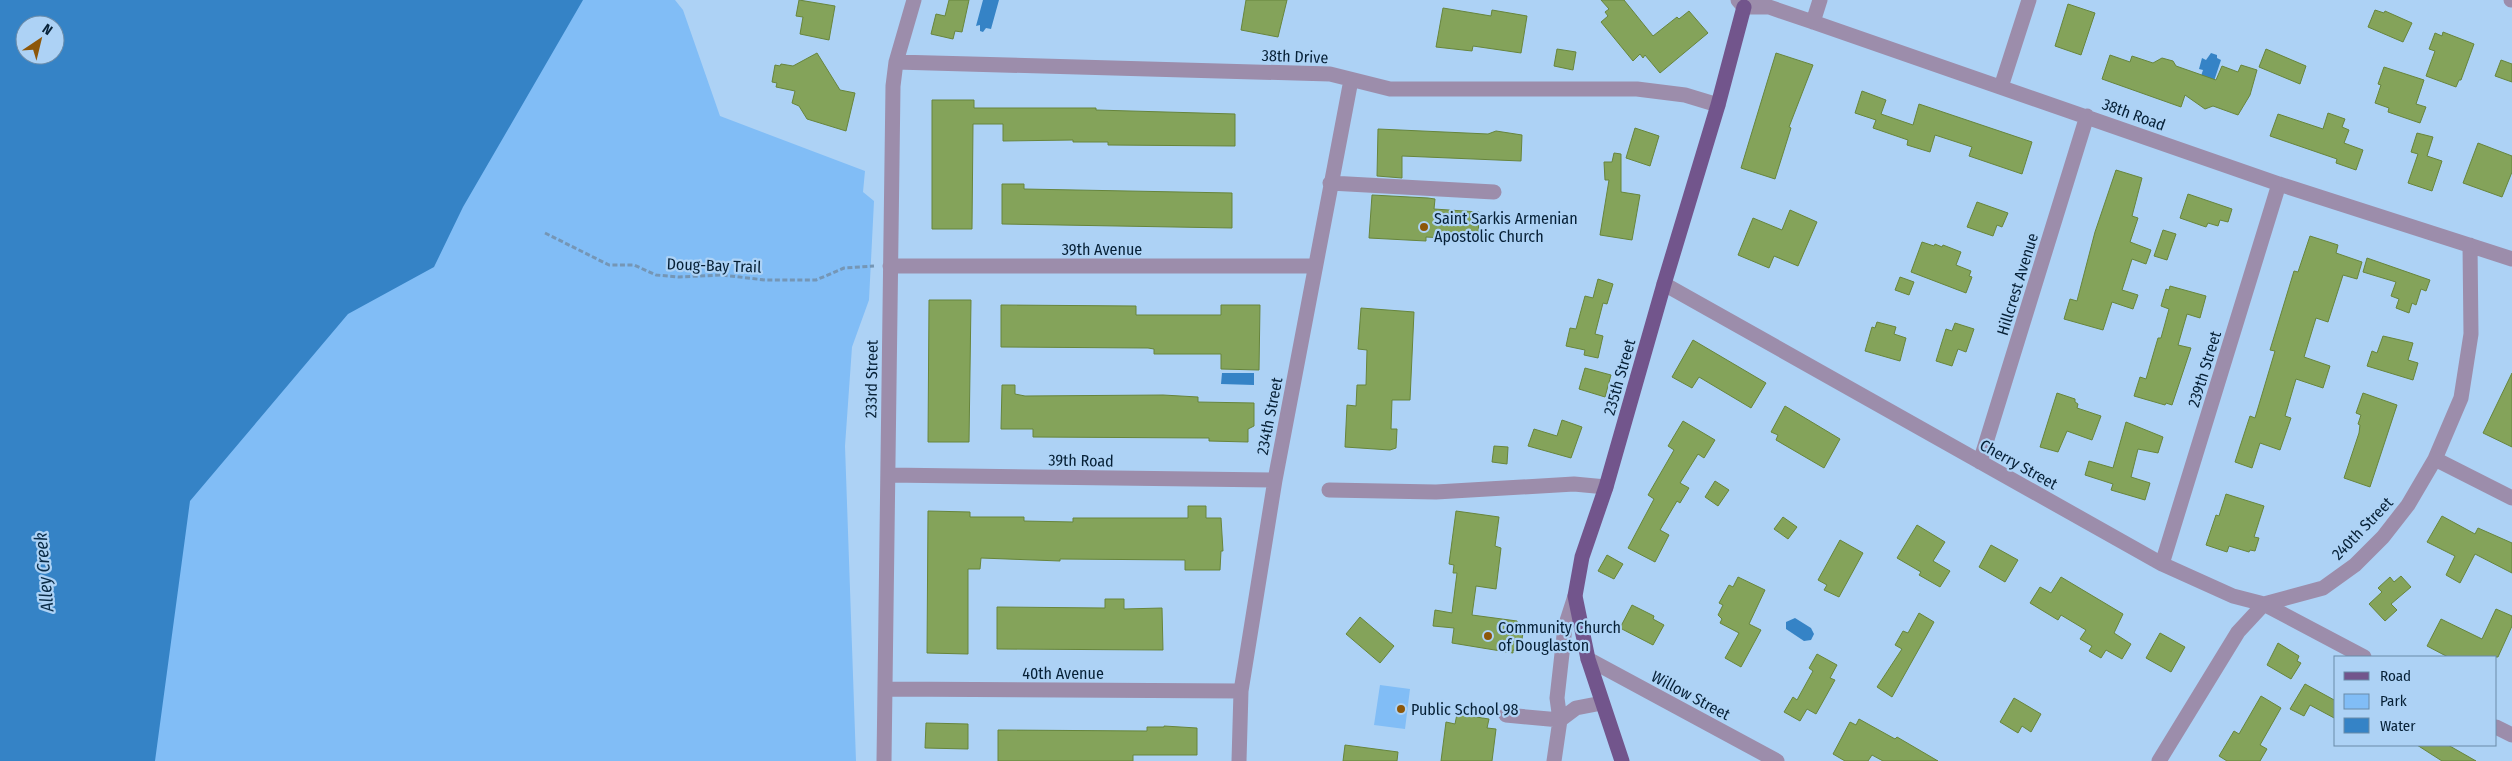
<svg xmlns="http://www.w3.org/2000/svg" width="2512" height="761" font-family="'Fira Sans Condensed',sans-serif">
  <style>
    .green { fill: #81bdf6 }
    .water { fill: #3583c6; fill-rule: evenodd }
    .building { fill: #84a35a; stroke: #67853c }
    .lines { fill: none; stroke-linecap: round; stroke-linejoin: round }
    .path { stroke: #7596b5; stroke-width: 3; stroke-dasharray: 5 2.5; stroke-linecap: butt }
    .minor { stroke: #9c8dab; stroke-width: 15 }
    .major { stroke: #72558c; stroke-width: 15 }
    .poi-dot { fill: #8d5709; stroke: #add2f5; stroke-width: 2 }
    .labels { text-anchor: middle; stroke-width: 4.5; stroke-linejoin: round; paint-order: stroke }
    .street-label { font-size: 16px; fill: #062036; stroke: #add2f5 }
    .poi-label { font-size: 16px; fill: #062036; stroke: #add2f5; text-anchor: start }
    .water-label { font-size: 18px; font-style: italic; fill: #0a2b46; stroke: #add2f5 }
  </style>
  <rect width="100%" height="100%" fill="#add2f5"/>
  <path class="green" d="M524,0H675L683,10L720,116L865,171L863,192L874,201L869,300L852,347L845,446L856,761H105L108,342Z
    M1380,685L1410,689L1405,729L1374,725Z"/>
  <path class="water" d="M0,0H583L463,207L434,267L348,314L190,501L155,761H0ZM25,25H55V55H25Z
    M983,0H999L991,29L986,28L983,32L980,31V25L976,26Z
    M2211,53L2217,55V58L2221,60L2212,87L2199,82L2203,70L2199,69L2202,58L2206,60Z
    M1222,373H1254V385L1221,384Z
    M1795,618L1811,628L1814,634L1811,640L1804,641L1786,629V622Z"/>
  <path class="building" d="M799,0L835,6L829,40L800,34L803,17L796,16Z
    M949,0H969L962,32L955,31L953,39L931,34L936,14L945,16Z
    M1246,0H1287L1278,37L1241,30Z
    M1601,0H1624L1653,36L1677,17L1679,19L1689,11L1708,33L1660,73L1645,55L1643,58L1640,54L1633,61L1601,22L1608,16L1605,12L1609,9Z
    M2068,4L2095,13L2081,55L2055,46Z
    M1443,8L1491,16L1492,10L1527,16L1521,53L1473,46L1472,51L1436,47Z
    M2375,10L2384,13L2385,11L2412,23L2403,42L2368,27Z
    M2443,32L2474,44L2461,80H2459L2456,87L2426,76L2435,51L2429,49L2435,33L2442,36Z
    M1557,49L1576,52L1573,70L1554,66Z
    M2266,49L2306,66L2300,84L2259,67Z
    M817,53L840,90L855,93L846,131L807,119L799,106L792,103L795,91L776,87L777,83L772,82L775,65L780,66L781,64L793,66Z
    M1776,53L1813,65L1789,127L1791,128L1775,179L1741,168Z
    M2110,55L2130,62L2132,56L2153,63L2162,58L2173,61L2176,66L2216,80L2222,66L2238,72L2241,65L2257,70L2250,95L2238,115L2213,106L2205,109L2185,95L2181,107L2102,79Z
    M2501,60L2512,64V82L2495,76Z
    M2384,67L2424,80L2416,104L2426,107L2420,123L2388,112L2389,108L2375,103L2381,85L2378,84Z
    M1862,91L1886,100L1881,114L1913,125L1919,104L2032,142L2022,174L1969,156L1972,147L1935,135L1930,152L1907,145L1908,140L1873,128L1876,120L1855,113Z
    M932,100H974V108H1096V110L1235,114V146L1108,145V142H1073V140L1003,141V124H973L972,229H932Z
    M2328,113L2345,119L2342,127L2349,130L2344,143L2363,150L2356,170L2336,163L2337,159L2270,136L2278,114L2323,129Z
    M1635,128L1659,136L1650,166L1626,158Z
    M1378,129L1488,134L1496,131L1522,135L1521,161L1402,156V178L1377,176Z
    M2417,133L2433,137L2427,156L2442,161L2432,191L2408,183L2418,154L2411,152Z
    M2478,143L2512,156V172L2502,197L2463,183Z
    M1614,153L1621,154V192L1640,195L1632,240L1600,235L1609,180H1605L1604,162H1612Z
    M2116,170L2142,178L2132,216L2138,218L2130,242L2151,250L2146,264L2132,259L2122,290L2138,295L2133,309L2112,302L2103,330L2064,319L2070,299L2077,301L2095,232Z
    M1002,184H1024V189L1232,193V228L1002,224Z
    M2188,194L2232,209L2228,222L2220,220L2218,226L2208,223L2206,227L2180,218Z
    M1372,195L1428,198L1435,199L1434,209L1479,212L1478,240L1426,237V241L1369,238Z
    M1977,202L2008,213L2002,227L1997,225L1993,236L1967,227Z
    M1790,210L1817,222L1798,266L1774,256L1769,268L1738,255L1753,218L1782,230Z
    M2163,230L2176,234L2167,260L2154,256Z
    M2310,236L2338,245L2336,253L2362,262L2357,279L2343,275L2328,322L2316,318L2304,357L2330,366L2323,388L2296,379L2285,416L2291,418L2280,450L2260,443L2252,468L2235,462L2250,416L2255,418L2275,351L2270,350L2294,271L2298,272Z
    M1922,242L1934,246L1935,244L1942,247L1943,245L1961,252L1956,265L1971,271L1969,276L1972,277L1966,293L1911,272Z
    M2367,258L2430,280L2426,291L2421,289L2416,305L2412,303L2409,313L2396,308L2399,299L2391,296L2396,282L2363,272Z
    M1900,277L1914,282L1909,295L1895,290Z
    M1598,279L1613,284L1607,304L1603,303L1595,334L1603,336L1598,358L1584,355L1585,350L1566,346L1570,328L1576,329L1585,296L1593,298Z
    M2170,286L2206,296L2200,318L2187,314L2178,345L2191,348L2172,405L2166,403L2165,405L2134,396L2140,377L2146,379L2158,338H2161L2169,309L2161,306L2166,289L2169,290Z
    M929,300H971L969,442H928Z
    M1001,305L1136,306V315H1221V305H1260L1259,370L1221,369V354H1154V349L1148,348L1001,347Z
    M1361,308L1414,312L1410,400H1392L1391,429H1397L1396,448L1390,450L1345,447L1347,405L1356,406L1357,385H1366L1367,350L1358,349Z
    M1877,322L1896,327L1894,334L1906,338L1900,361L1865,351L1872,327L1875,328Z
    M1955,323L1974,329L1966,352L1958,349L1952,366L1936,361L1946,329L1952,331Z
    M2383,336L2413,343L2408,360L2418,363L2413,380L2367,366L2372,351L2377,353Z
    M1693,340L1766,383L1751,408L1699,377L1692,388L1672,377Z
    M1585,368L1611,375L1605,397L1579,389Z
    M2512,373V447L2483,433Z
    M1002,385H1015V394L1025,396L1163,395L1198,397V402L1254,403V426L1248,429V442L1209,441V438L1033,437V429H1001Z
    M2057,393L2075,399V402L2078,404L2077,408L2101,416L2092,440L2067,431L2058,452L2040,447Z
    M2363,393L2397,405L2370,487L2344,478L2359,433L2360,425L2358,424L2361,415L2356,413Z
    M1785,406L1840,439L1824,468L1776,440L1778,435L1771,432Z
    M1562,420L1582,427L1571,458L1528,446L1534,429L1557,436Z
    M1683,421L1715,440L1704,458L1698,454L1680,483L1689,488L1680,503L1677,501L1660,530L1669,535L1655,562L1628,548L1654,499L1648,495L1674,450L1668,446Z
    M2126,422L2163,437L2158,453L2138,449L2131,477L2150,483L2145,500L2111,490L2113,484L2085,475L2089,461L2113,468Z
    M1494,446L1508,447L1507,464L1492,462Z
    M1715,481L1729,490L1718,506L1705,497Z
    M2226,494L2264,506L2254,537L2259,538L2255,551L2250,550L2249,552L2229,546L2227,552L2206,545L2216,515L2219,516Z
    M1188,506H1206V518H1221L1223,551H1221L1220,570H1185V560L1060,559V561L981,558L980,569H968V654L927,653L928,511L970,512V517H1024V521L1073,522V518H1188Z
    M1456,511L1499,517L1495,546L1501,548L1496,589L1476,586L1472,615L1517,621V626L1524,627L1520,651L1513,650V653L1452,643L1454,628L1433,626L1435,610L1452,613L1457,573H1453L1454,565L1449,564Z
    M2442,516L2475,534L2478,528L2512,543V573L2475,554L2460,583L2446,575L2455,556L2427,542Z
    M1783,517L1797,527L1788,539L1774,529Z
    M1917,525L1945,542L1933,561L1950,571L1940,587L1919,575L1921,572L1897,558Z
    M1840,540L1863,553L1839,597L1824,590L1827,585L1818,580Z
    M1991,545L2018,560L2005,582L1979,567Z
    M1607,555L1623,564L1614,579L1598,571Z
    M2401,576L2411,587L2391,604L2397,610L2385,621L2369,604L2382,592L2378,588L2390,577L2394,582Z
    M1738,577L1765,590L1749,624L1761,630L1741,667L1725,658L1739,633L1720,623L1722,619L1718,615L1723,605L1719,603L1729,585L1733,587Z
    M2061,577L2123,614L2114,633L2131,644L2122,659L2106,650L2101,658L2089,651L2092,646L2080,639L2086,630L2061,615L2058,620L2030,603L2040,587L2051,593Z
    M1105,599H1124V609L1162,608L1163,650L997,649V607L1105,608Z
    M1632,605L1654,616L1653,619L1664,625L1653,645L1620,628Z
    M2496,609L2512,616V626L2498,657H2448L2427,646L2441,619L2482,639Z
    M1919,613L1934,622L1892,697L1877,687L1902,649L1895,645L1903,631L1908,633Z
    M1360,617L1394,646L1380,663L1346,634Z
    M2160,633L2185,647L2171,672L2146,658Z
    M2278,643L2299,656L2297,661L2301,663L2291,679L2267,665Z
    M1817,654L1837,665L1830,678L1835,680L1816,714L1807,709L1800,721L1784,712L1793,697L1797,700L1813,671L1809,668Z
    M2305,684L2336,701V719L2310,705L2304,716L2290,709Z
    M2261,696L2281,708L2260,745L2267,749L2260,761H2227L2219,756L2234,731L2239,734Z
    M2014,698L2041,714L2031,732L2022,726L2018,733L2000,722Z
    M1457,714L1489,719L1487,728L1496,729L1492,761H1441L1446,722L1455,724Z
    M1859,719L1895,739L1897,737L1938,761H1883L1872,755L1868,761H1845L1833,754L1850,722L1856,725Z
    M926,723L968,724V749L925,748Z
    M1164,726L1197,728V755H1133V761H998V730L1147,731V727H1164Z
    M1345,745L1398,752L1397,761H1343Z
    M2417,745H2448L2476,761H2442Z"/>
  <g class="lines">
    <path class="path" d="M545,233L609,265H634L656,275L679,277L722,275L765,280H816L844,268L874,266"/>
    <path class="minor" d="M1738,0L1744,7H1769L1813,22L2279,184L2512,259
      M2511,0H2512
      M1813,22L1820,0
      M896,62L1330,74L1390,89H1637L1685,95L1718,105
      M2001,87L2029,0
      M1330,183L1494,192
      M890,266H1315
      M1664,284L2162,564L2233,596L2264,604L2364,657
      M2435,459L2512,498
      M1980,462L2087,116
      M888,475L1275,480
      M1329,490L1436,492L1574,484L1606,487
      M2162,564L2279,184
      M1588,659L1777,761
      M885,689L1241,691
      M1506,715L1560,720L1576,708L1602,703
      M2496,727L2512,735
      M884,761L893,86L896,62L914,0
      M1239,761L1241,691L1275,480L1351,80
      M1554,761L1560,720L1557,698L1565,627L1575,596
      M2159,761L2238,632L2264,604L2323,588L2355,565L2383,537L2408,505L2435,459L2461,398L2471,334L2470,245"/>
    <path class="major" d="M1622,761L1588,659L1575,596L1582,557L1606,487L1664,284L1718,105L1744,7"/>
  </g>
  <g class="poi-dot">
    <circle cx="1424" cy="227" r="5"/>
    <circle cx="1488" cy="636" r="5"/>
    <circle cx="1401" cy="709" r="5"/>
  </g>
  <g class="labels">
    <g class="street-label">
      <text transform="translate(1295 56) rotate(2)" y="6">38th Drive</text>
      <text transform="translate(2134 114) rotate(20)" y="6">38th Road</text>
      <text x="1102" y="255">39th Avenue</text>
      <text transform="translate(714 265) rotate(2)" y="6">Doug-Bay Trail</text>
      <text transform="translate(2017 284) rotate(-73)" y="6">Hillcrest Avenue</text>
      <text transform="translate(2204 369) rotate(-73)" y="6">239th Street</text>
      <text transform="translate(1619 377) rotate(-74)" y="6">235th Street</text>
      <text transform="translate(871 379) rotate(-89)" y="6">233rd Street</text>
      <text transform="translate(1269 416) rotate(-79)" y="6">234th Street</text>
      <text transform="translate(1081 460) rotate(1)" y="6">39th Road</text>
      <text transform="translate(2019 464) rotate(29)" y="6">Cherry Street</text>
      <text transform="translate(2362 528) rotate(-46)" y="6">240th Street</text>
      <text x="1063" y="679">40th Avenue</text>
      <text transform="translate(1691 695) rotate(28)" y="6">Willow Street</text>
    </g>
    <g class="poi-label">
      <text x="1434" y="224">Saint Sarkis Armenian<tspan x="1434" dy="18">Apostolic Church</tspan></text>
      <text x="1498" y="633">Community Church<tspan x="1498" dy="18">of Douglaston</tspan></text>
      <text x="1411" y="715">Public School 98</text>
    </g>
    <g class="water-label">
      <text transform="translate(44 572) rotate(-95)" y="6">Alley Creek</text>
    </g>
  </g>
  <rect x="2334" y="656" width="162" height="90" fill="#add2f5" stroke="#6a8ba9"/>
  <rect x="2344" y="672" width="25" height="8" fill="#72558c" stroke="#6a8ba9"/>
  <text x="2380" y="681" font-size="15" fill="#062036">Road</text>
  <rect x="2344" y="694" width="25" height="15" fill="#81bdf6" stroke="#6a8ba9"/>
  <text x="2380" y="706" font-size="15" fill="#062036">Park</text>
  <rect x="2344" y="718" width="25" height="15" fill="#3583c6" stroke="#6a8ba9"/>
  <text x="2380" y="731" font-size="15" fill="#062036">Water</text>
  <g transform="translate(40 40) rotate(35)"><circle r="24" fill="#add2f5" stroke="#6a8ba9"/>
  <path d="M0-4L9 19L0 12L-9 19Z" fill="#8d5709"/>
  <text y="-8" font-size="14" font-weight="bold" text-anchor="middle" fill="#062036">N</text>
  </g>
</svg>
